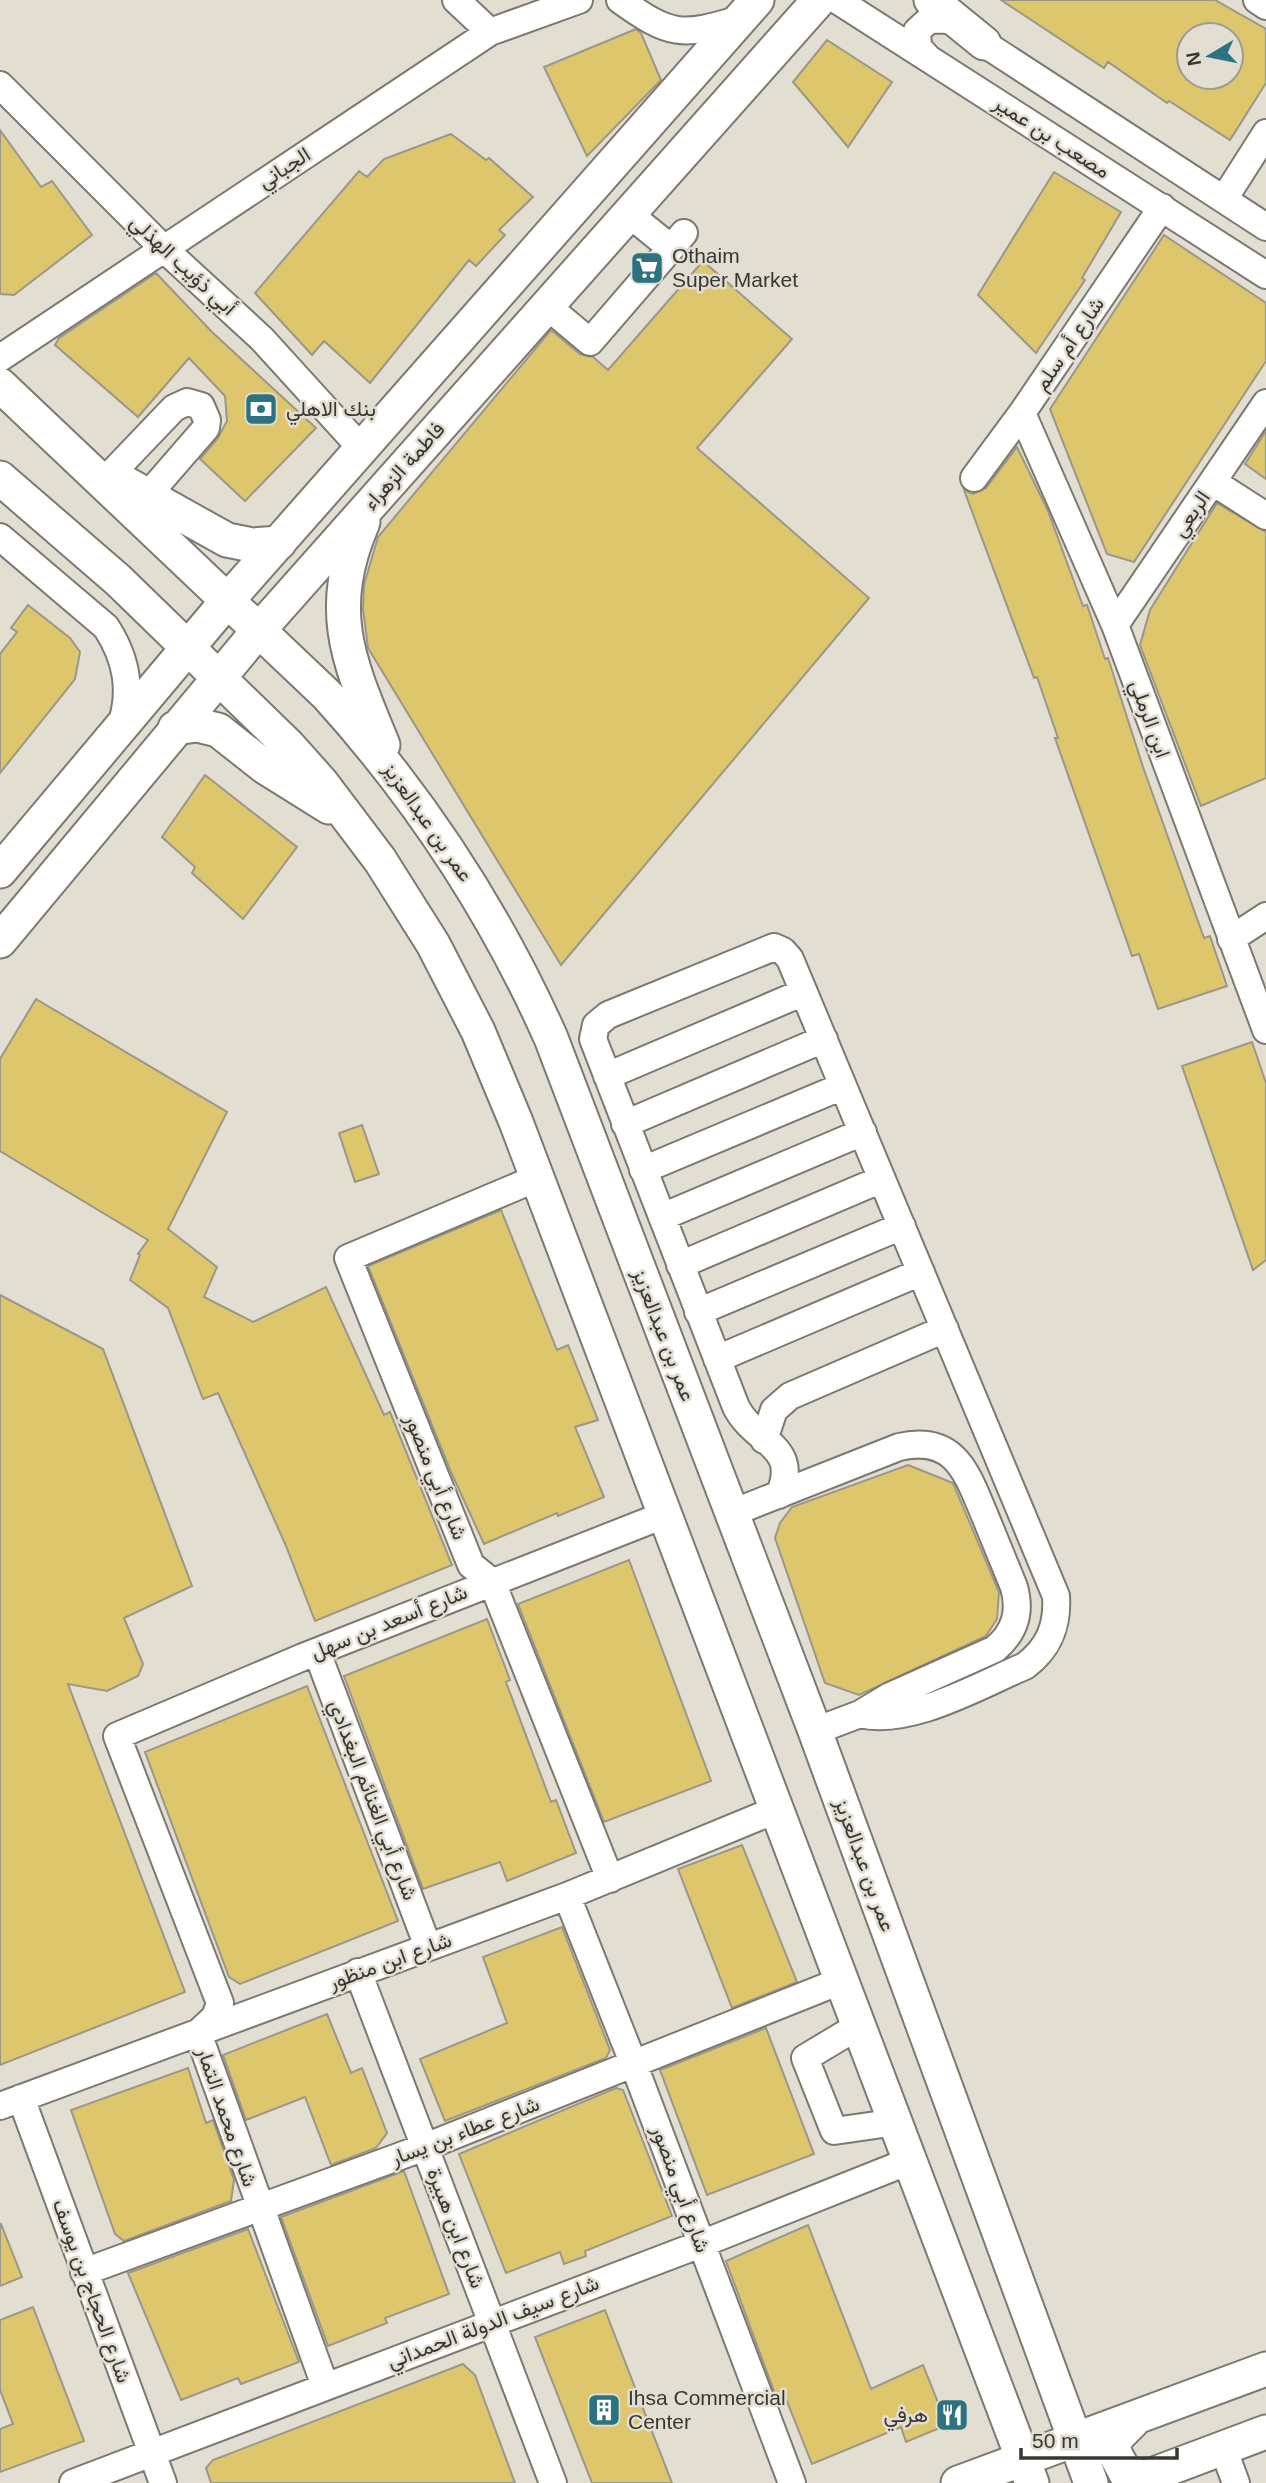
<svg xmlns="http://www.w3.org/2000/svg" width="1266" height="2483" font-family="Helvetica,Vazirmatn,sans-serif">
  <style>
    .building { fill: #dec66d; stroke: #9a978b; stroke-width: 2; fill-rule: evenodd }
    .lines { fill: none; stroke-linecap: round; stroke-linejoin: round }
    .minor-casing { stroke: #7c796e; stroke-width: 30 }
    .major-casing { stroke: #7c796e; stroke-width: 37 }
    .minor { stroke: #fff; stroke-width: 26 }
    .major { stroke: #fff; stroke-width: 33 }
    .labels { text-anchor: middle; stroke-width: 5; stroke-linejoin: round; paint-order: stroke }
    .street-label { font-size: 21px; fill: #393733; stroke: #e2ded2 }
    .poi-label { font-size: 21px; fill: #393733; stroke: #e2ded2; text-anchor: start }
  </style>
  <rect width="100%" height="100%" fill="#e2ded2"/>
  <path class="building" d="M1001,0H1215L1266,29V83L1230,140L1169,101L1167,103L1108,62L1104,68ZM1189,35H1231V77H1189Z
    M636,29L641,33L661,80L587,156L544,67Z
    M827,40L892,82L848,147L793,82Z
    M0,130L41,187L52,181L92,235L14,295L0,294Z
    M451,134L486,160L489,158L533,197L499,230L505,235L476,266L469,260L370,383L324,341L312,355L255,293L359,171L367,177L384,159Z
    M1054,172L1121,212L1082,278L1085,280L1036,353L978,295Z
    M1164,235L1266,303V361L1134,562L1107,554L1050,409Z
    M703,261L792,339L697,448L869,598L561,965L368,648L363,609L364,585L378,537L551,330L580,354L593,357L608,370Z
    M156,273L212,332L316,428L245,501L200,459L218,438L227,421L225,396L189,358L138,417L55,345L59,338Z
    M1266,431V479L1245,464Z
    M1017,447L1048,511L1083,606L1087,605L1105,659L1108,658L1143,767L1204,938L1210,936L1227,986L1158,1009L1139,954L1132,956L1055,738H1058L1037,677L1034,678L964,490L973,494L986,488Z
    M1217,503L1266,532V778L1201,806L1140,645L1150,610Z
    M28,605L70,638L80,652L75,679L0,773V654L17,632L11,628Z
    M205,775L297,847L243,919L192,873L195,867L162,837Z
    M36,999L227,1112L168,1229L217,1267L204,1297L253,1322L326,1287L384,1415L390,1412L452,1565L315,1621L286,1546L218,1393L203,1399L168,1308L130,1280L140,1255L138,1254L148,1240L0,1151V1059Z
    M1252,1042L1266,1083V1260L1253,1270L1182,1066Z
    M362,1125L379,1174L355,1182L339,1133Z
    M501,1210L557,1350L568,1345L598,1420L575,1427L604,1497L558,1516L557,1513L484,1544L451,1472L368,1266Z
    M0,1295L103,1349L192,1586L124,1618L143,1664L138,1676L107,1691L68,1684L185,1992L0,2065Z
    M908,1465L953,1483L999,1592L997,1619L986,1636L859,1695L825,1683L775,1538L780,1523L792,1507Z
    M629,1560L711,1781L604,1822L518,1604Z
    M487,1619L510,1680L506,1682L551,1802L556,1800L576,1853L507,1881L500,1862L423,1889L344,1676Z
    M307,1686L398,1921L240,1984L229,1977L145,1752Z
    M742,1845L797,1982L732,2008L678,1869Z
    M562,1927L610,2050L606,2058L445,2121L420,2059L507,2023L483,1957Z
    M327,2014L351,2073L362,2068L387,2133L376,2148L331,2165L305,2097L246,2120L223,2055Z
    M766,2028L814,2154L707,2195L660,2070Z
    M188,2068L206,2123L213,2120L234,2180L231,2201L124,2241L115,2234L71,2110Z
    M616,2088L623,2090L672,2216L585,2251L586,2256L564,2264L560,2252L506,2273L459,2154Z
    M404,2171L449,2294L385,2318L387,2323L328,2346L281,2217Z
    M1,2224L22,2277L0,2286V2225Z
    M808,2225L871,2389L923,2365L947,2425L906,2442L901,2427L812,2464L786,2399L778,2402L726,2261Z
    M248,2229L299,2362L241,2384L238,2378L181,2400L128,2273Z
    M33,2307L84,2441L0,2472V2429L13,2424L0,2390V2320Z
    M605,2310L672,2483H592L535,2337Z
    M463,2364L475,2375L515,2483H211L206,2468L213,2460Z"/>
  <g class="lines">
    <defs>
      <path id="minor" d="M456,0L490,32
        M620,0C670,36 681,37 740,19
        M837,0L1266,275
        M1257,0L1266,6
        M968,33L1266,227
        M928,58L918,47L917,31L930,19L948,20
        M0,85L163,248L262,339L362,449
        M1224,199L1266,133
        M629,214L671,248
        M547,306L590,342L684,233
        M0,358L490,32L579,0
        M1022,413L1115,625L1266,1030
        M110,475L174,408L187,402L201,406L207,420L206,428L147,496
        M974,478L1022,413L1162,207
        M1213,482L1266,516
        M0,537L106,627C127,659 133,692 120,729
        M1115,625L1266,403
        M1231,939L1266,916
        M607,1076L804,992
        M625,1124L824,1039
        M643,1170L843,1086
        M537,1178L348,1258L471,1565L492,1582L610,1879
        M662,1217L863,1132
        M680,1265L882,1179
        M698,1312L902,1226
        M717,1359L921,1272
        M764,1440L774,1410L790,1396L945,1329
        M779,1495C801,1445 755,1444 736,1407L593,1039L596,1025L608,1015L774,947L783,951L790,959L1056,1596C1058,1626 1049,1648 1025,1666C978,1686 910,1726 860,1714
        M732,1513L899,1447C956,1434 967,1474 985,1516C995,1540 1004,1563 1014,1587C1021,1612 1015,1632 995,1649L890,1696L860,1714L815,1731
        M317,1652L428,1947
        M567,1896L634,2065L792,2483
        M358,1972L553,2483
        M860,2025L805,2058L834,2131L897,2122
        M21,2098L163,2483
        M0,2106L567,1896L778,1809
        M84,2272L425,2147L843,1980
        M325,2386L198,2033L215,2017L220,2003L117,1736L303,1657L664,1515
        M1223,2448L1236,2483
        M73,2483L701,2244L912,2160"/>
      <path id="major" d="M931,0L984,43
        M0,385L327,695C421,799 494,910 551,1038L815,1731L1091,2483
        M0,478L118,580L288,745L321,782L380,860L433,944L478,1031L516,1122L1032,2483
        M116,478L227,540L252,545L279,543
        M363,522C325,611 348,660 383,745
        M175,728L197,725L218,730L265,767L329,807
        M0,871L227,601L757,0
        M0,941L258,631L819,0
        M1133,2421L1118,2436L1112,2448L1126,2474L1144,2477
        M958,2483L1266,2369
        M1130,2483L1266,2432"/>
    </defs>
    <use href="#minor" class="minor-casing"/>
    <use href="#major" class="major-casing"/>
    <use href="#minor" class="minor"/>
    <use href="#major" class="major"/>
  </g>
  <defs>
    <symbol id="supermarket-square" viewBox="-11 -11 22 22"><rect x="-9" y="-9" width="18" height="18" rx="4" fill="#2d7281" stroke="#e2ded2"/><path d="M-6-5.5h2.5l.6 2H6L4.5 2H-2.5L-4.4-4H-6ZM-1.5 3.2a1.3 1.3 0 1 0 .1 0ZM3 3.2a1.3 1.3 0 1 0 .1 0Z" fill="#fff"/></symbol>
    <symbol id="bank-square" viewBox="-11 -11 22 22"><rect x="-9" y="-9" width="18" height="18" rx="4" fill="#2d7281" stroke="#e2ded2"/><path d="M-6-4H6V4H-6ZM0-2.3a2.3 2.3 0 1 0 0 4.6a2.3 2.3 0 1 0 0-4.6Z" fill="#fff"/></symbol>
    <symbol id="building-square" viewBox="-11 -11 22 22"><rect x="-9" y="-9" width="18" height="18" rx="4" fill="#2d7281" stroke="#e2ded2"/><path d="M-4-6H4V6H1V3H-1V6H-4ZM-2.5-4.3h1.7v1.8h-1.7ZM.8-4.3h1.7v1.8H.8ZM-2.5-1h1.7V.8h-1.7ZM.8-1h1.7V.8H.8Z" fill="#fff"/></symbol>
    <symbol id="restaurant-square" viewBox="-11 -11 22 22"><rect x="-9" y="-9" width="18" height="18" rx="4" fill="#2d7281" stroke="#e2ded2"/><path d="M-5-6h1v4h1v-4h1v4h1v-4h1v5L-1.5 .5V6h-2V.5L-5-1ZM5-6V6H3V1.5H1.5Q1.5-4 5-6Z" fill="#fff"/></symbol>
  </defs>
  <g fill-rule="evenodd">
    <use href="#supermarket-square" x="628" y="249" width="38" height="38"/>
    <use href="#bank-square" x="242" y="390" width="38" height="38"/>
    <use href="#building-square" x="585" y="2391" width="38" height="38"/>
    <use href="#restaurant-square" x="933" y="2396" width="38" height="38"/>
  </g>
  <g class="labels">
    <g class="street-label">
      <text transform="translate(1052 137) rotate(33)" y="7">مصعب بن عمير</text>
      <text transform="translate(284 168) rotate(-33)" y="7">الجباني</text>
      <text transform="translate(183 265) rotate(43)" y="7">أبي ذؤيب الهذلي</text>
      <text transform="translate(1069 344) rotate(-56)" y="7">شارع أم سلم</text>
      <text transform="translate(404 466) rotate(-48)" y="7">فاطمة الزهراء</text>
      <text transform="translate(1191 514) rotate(-56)" y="7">الربعي</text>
      <text transform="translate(1150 719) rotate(70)" y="7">ابن الرملي</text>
      <text transform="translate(428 822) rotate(55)" y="7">عمر بن عبدالعزيز</text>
      <text transform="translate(664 1335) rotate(69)" y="7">عمر بن عبدالعزيز</text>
      <text transform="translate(436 1477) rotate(68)" y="7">شارع أبي منصور</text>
      <text transform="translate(389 1622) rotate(-22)" y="7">شارع أسعد بن سهل</text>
      <text transform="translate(373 1800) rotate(69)" y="7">شارع أبي الغنائم البغدادي</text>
      <text transform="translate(865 1865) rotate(70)" y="7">عمر بن عبدالعزيز</text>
      <text transform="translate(390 1961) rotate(-20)" y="7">شارع ابن منظور</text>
      <text transform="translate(227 2117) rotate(71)" y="7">شارع محمد التمار</text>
      <text transform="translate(465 2131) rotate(-21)" y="7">شارع عطاء بن يسار</text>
      <text transform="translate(681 2189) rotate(70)" y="7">شارع أبي منصور</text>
      <text transform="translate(456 2228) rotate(69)" y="7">شارع ابن هبيرة</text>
      <text transform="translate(92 2291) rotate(70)" y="7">شارع الحجاج بن يوسف</text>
      <text transform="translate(493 2322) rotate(-21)" y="7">شارع سيف الدولة الحمداني</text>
    </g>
    <g class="poi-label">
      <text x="672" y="263">Othaim<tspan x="672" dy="24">Super Market</tspan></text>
      <text x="286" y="416">بنك الاهلي</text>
      <text x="628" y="2405">Ihsa Commercial<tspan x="628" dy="24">Center</tspan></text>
      <text x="928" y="2422" text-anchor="end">هرفي</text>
    </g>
  </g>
  <g transform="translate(1210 56) rotate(260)"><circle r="33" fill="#e2ded2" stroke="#9e9b92" stroke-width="2"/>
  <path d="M0-5L12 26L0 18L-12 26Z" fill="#2d7281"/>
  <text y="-10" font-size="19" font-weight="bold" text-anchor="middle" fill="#393733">N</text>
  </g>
  <path d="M1021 2448v10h156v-10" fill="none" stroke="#393733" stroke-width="3.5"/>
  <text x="1032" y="2448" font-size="21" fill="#393733" stroke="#e2ded2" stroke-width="5" paint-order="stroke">50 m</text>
</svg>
